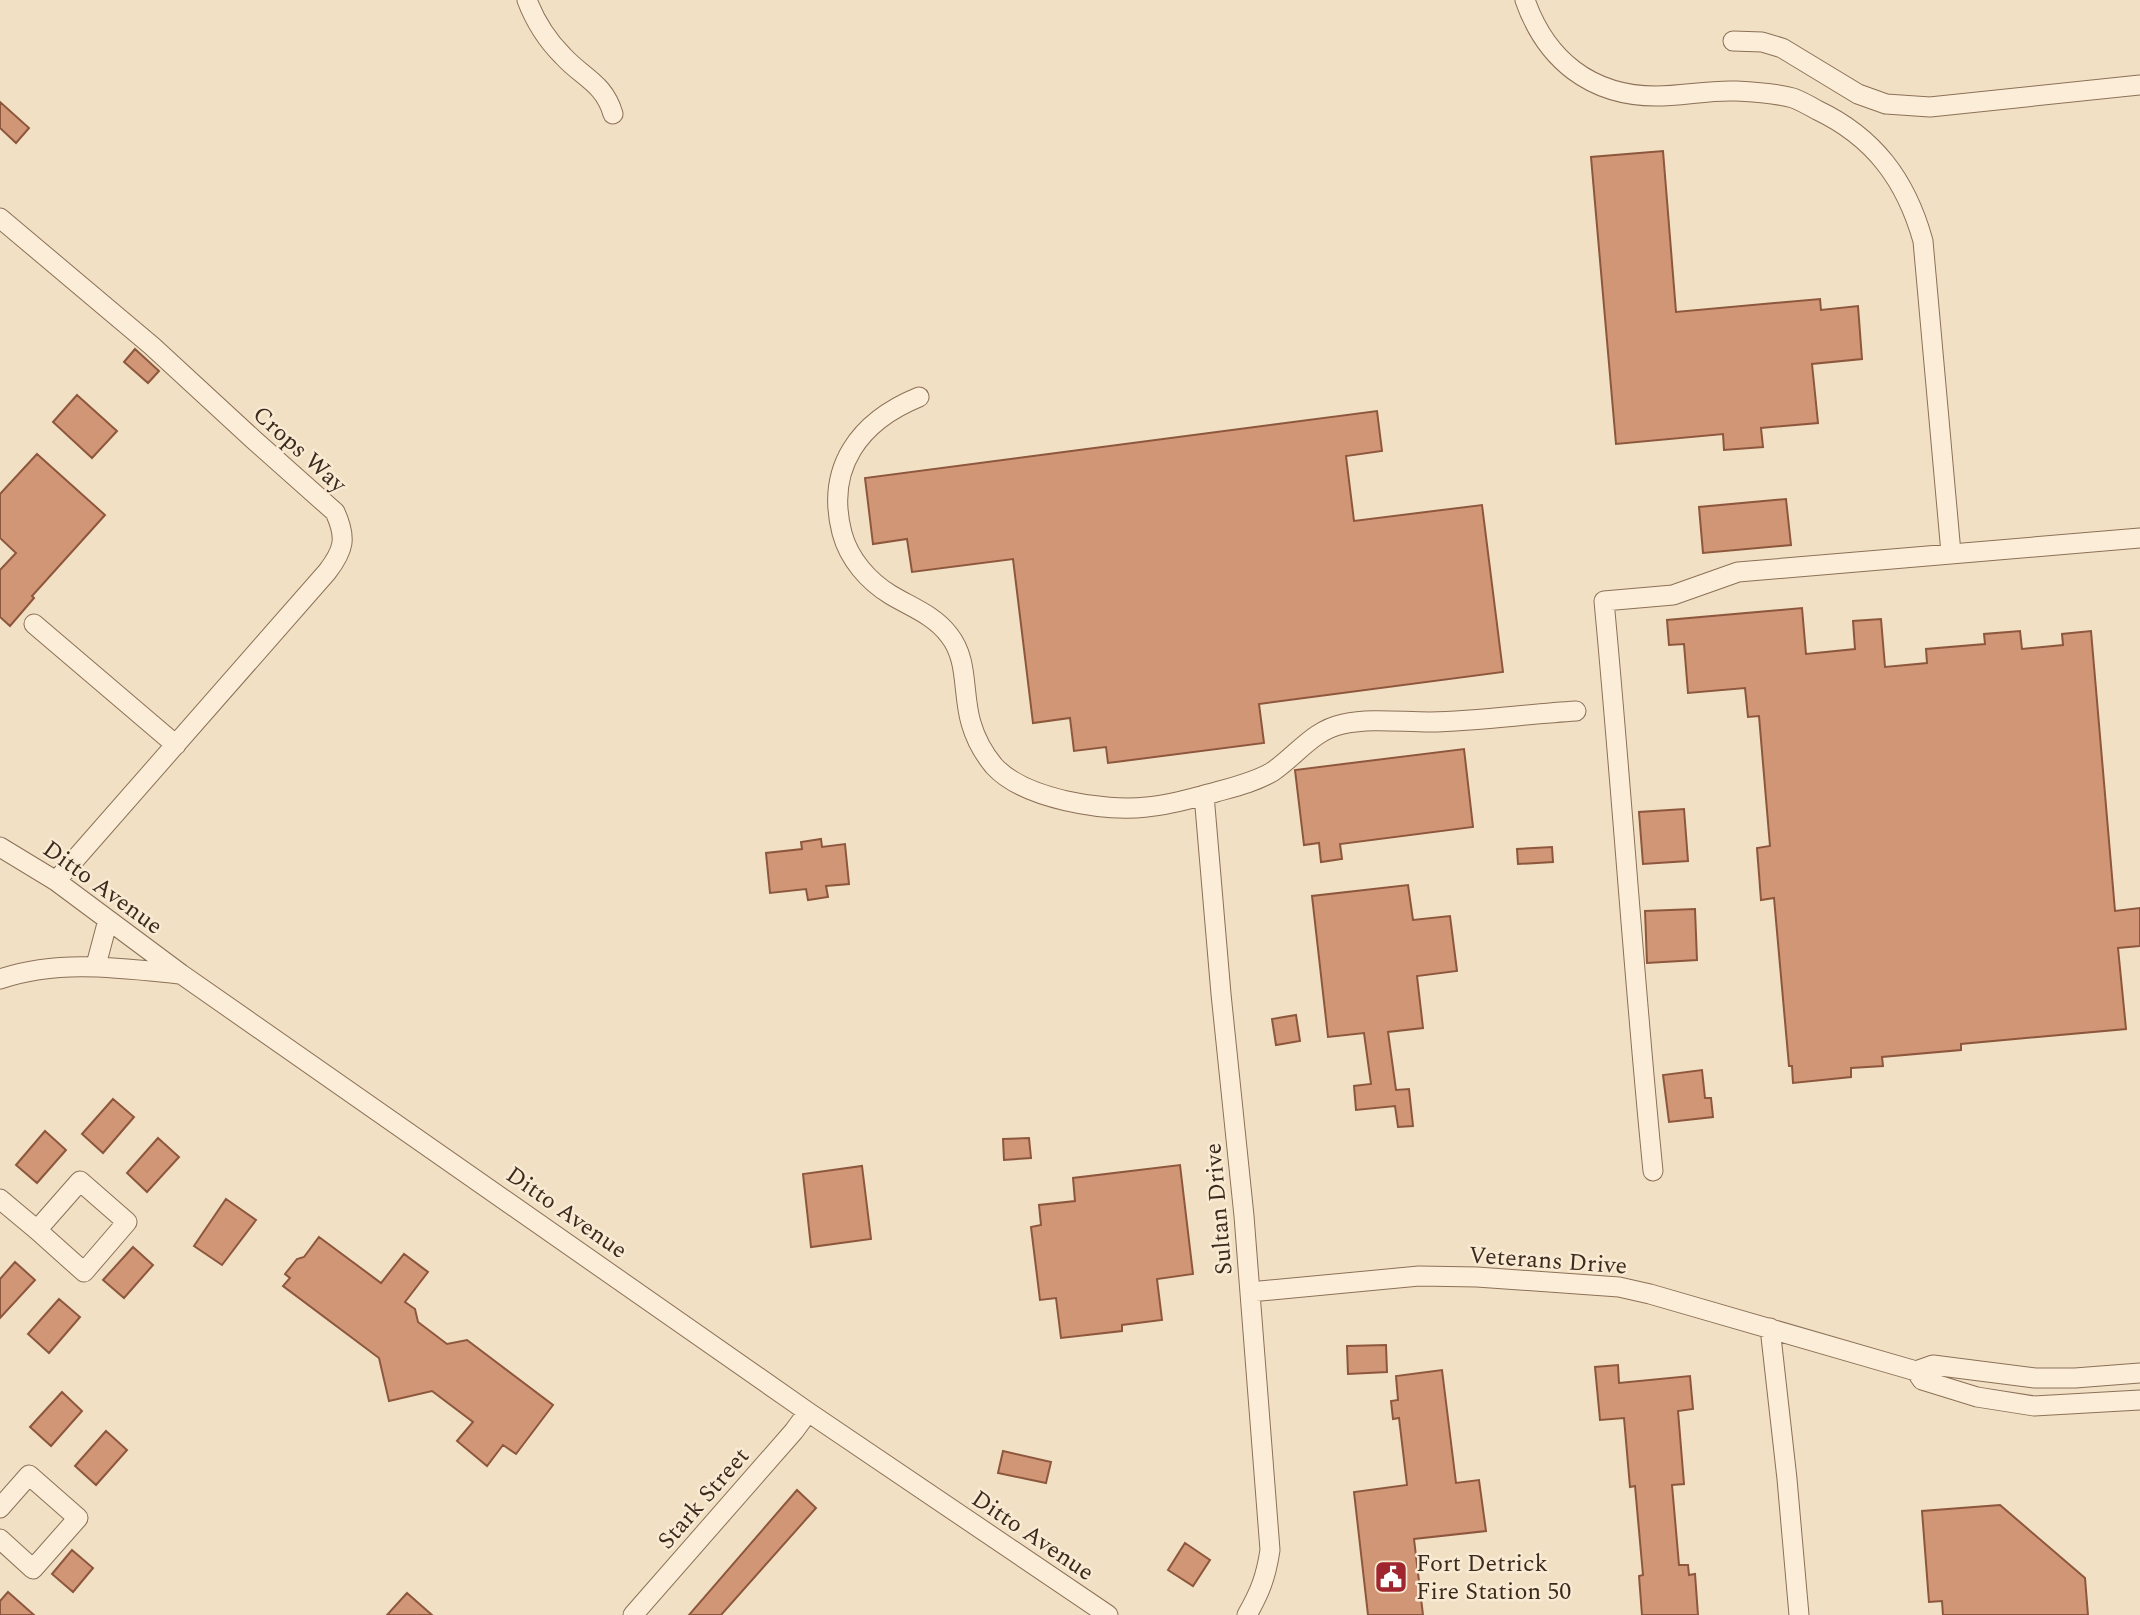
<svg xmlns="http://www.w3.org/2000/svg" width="2140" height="1615" font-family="Spectral,serif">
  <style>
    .building { fill: #d19676; stroke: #8d573d; stroke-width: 2 }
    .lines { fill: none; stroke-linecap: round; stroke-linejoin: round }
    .minor-casing { stroke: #8c7058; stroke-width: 21 }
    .minor { stroke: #fbedd7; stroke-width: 19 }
    .labels { text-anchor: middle; stroke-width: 5; stroke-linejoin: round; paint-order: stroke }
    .street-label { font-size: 24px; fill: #3b2a1d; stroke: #f8ead3 }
    .poi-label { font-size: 24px; fill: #3b2a1d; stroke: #f8ead3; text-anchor: start }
  </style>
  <rect width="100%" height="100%" fill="#f1e0c3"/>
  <path class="building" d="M0,102L29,128L16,143L0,128Z
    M1663,151L1676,312L1820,299L1821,310L1858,306L1862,359L1812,364L1818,423L1761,428L1763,447L1724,450L1723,434L1616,444L1591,157Z
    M135,349L159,371L148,383L124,362Z
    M77,395L117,431L92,458L53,422Z
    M1377,411L1382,451L1346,456L1354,521L1482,505L1503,672L1259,704L1264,743L1108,763L1106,747L1074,751L1070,718L1033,723L1013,559L912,572L907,539L873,544L865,478Z
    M37,454L105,515L32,596L34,598L10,626L0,617V570L16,553L0,538V494Z
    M1786,499L1791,545L1703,553L1699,507Z
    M1802,608L1806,654L1855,649L1853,621L1881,619L1885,667L1927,663L1926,649L1985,644L1984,634L2020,631L2022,649L2063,645L2062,634L2091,631L2115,911L2140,908V946L2118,948L2126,1029L1961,1044V1050L1882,1057L1883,1066L1851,1068V1077L1793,1083L1792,1066H1789L1774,898L1761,900L1757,848L1770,846L1759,716L1748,717L1745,688L1688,693L1684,644L1669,645L1667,620Z
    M1464,749L1473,827L1340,844L1342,859L1321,862L1319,843L1304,845L1295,770Z
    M1684,809L1688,861L1643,864L1639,812Z
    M821,839L822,847L845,844L849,884L826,886L828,897L808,900L806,889L770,893L766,853L802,849L801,842Z
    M1552,847L1553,862L1518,864L1517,849Z
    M1408,885L1413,920L1450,916L1457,971L1417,976L1423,1028L1388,1032L1396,1090L1409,1089L1413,1126L1398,1127L1395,1106L1356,1110L1354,1086L1371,1084L1364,1033L1328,1037L1312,896Z
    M1695,909L1697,960L1647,963L1645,911Z
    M1296,1015L1300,1041L1276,1045L1272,1019Z
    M1702,1070L1705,1098H1711L1713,1117L1669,1122L1663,1075Z
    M113,1099L134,1117L103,1153L82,1134Z
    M45,1131L66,1150L37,1183L16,1165Z
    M158,1138L179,1157L147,1192L127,1173Z
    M1029,1138L1031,1158L1004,1160L1003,1139Z
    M1180,1165L1193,1274L1157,1279L1162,1320L1122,1325V1331L1061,1338L1056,1298L1040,1300L1031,1227L1041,1225L1039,1205L1075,1201L1073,1178Z
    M862,1166L871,1239L811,1247L803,1174Z
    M226,1199L256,1220L222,1265L194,1246Z
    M319,1237L381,1283L404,1254L428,1272L405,1302L415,1309L418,1322L447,1344L467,1340L553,1405L516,1454L503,1445L487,1466L457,1441L473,1422L432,1391L389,1401L379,1358L283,1286L290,1278L285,1274L297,1259L304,1257Z
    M133,1247L153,1265L124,1298L103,1280Z
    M15,1262L35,1280L0,1318V1279Z
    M59,1299L80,1317L49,1353L28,1334Z
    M1386,1345L1387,1372L1348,1374L1347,1346Z
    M1618,1365L1619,1383L1690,1376L1693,1409L1678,1411L1684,1484L1672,1485L1679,1565H1688L1689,1575L1695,1574L1698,1615H1642L1639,1576L1643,1575L1635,1486L1630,1487L1624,1418L1600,1420L1595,1367Z
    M1442,1370L1456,1483L1479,1480L1486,1531L1414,1539L1423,1615H1368L1354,1492L1407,1485L1399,1418L1393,1419L1391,1401L1398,1400L1396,1376Z
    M62,1392L82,1411L51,1446L30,1427Z
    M106,1431L127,1450L96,1485L75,1466Z
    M1003,1451L1051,1462L1046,1483L998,1473Z
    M797,1490L816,1508L721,1615H689Z
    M2000,1505L2085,1578L2088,1615H1943L1942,1601L1929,1602L1922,1511Z
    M1185,1543L1210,1560L1193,1586L1168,1570Z
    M72,1550L93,1568L73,1592L52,1574Z
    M8,1592L34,1615H0V1601Z
    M407,1593L432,1615H387Z"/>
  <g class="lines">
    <defs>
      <path id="minor" d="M527,0C535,21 547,40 563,56C583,78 604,83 613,114
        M1525,0C1546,60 1591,96 1656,96C1682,96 1709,90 1735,91C1754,92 1775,93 1793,98C1801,101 1810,106 1817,110C1874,137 1906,180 1923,241L1951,553
        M1733,41L1762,42L1782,48L1858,94L1886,104L1930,107L2140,85
        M0,218L152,346L254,440L335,512C347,538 344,550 327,572L56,881
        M919,397C860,421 825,467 842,533C849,559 868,581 891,595C911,607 934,615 949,635C969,660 962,693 971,723C975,737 984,754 994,766C1024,799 1104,812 1147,807C1171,805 1193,798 1216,792C1234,787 1255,782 1272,772C1296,756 1313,730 1343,724C1372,718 1400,722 1430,722C1478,721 1527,714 1576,711
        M34,624L176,745
        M1204,795L1221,994L1244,1216L1270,1550C1266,1577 1260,1592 1247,1615
        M0,847L56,881L181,974L808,1412L1108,1615
        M96,965L108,920
        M0,979C59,959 120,968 180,974
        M1653,1171C1634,982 1622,791 1604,601L1673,595L1738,572L2140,538
        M80,1181L127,1222L84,1272L37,1230Z
        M0,1199L37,1230
        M1250,1292L1419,1276L1477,1277L1619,1287L1650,1294L1916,1371L1933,1365L2035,1378H2075L2140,1373
        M1770,1328L1787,1479L1799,1615
        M1916,1371L1922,1380L1977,1397L2034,1406L2140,1400
        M0,1508L29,1475L78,1518L33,1569L0,1539
        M633,1615L794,1431L808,1412"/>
    </defs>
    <use href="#minor" class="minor-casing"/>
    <use href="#minor" class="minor"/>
  </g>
  <defs>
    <symbol id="civic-square" viewBox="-11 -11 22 22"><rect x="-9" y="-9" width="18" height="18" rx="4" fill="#9f252e" stroke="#f8ead3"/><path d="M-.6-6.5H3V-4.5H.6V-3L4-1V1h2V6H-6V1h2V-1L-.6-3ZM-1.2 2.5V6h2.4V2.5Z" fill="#fff"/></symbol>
  </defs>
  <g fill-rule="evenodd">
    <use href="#civic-square" x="1372" y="1558" width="38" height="38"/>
  </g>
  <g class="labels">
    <g class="street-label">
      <text transform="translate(300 449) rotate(42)" y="8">Crops Way</text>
      <text transform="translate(103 887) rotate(36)" y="8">Ditto Avenue</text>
      <text transform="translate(1218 1209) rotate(-95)" y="8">Sultan Drive</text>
      <text transform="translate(567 1212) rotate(35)" y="8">Ditto Avenue</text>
      <text transform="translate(1548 1260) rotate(4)" y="8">Veterans Drive</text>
      <text transform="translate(703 1498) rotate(-49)" y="8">Stark Street</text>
      <text transform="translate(1033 1535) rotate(34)" y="8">Ditto Avenue</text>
    </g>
    <g class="poi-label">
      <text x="1416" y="1571">Fort Detrick<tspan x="1416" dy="28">Fire Station 50</tspan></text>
    </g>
  </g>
</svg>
